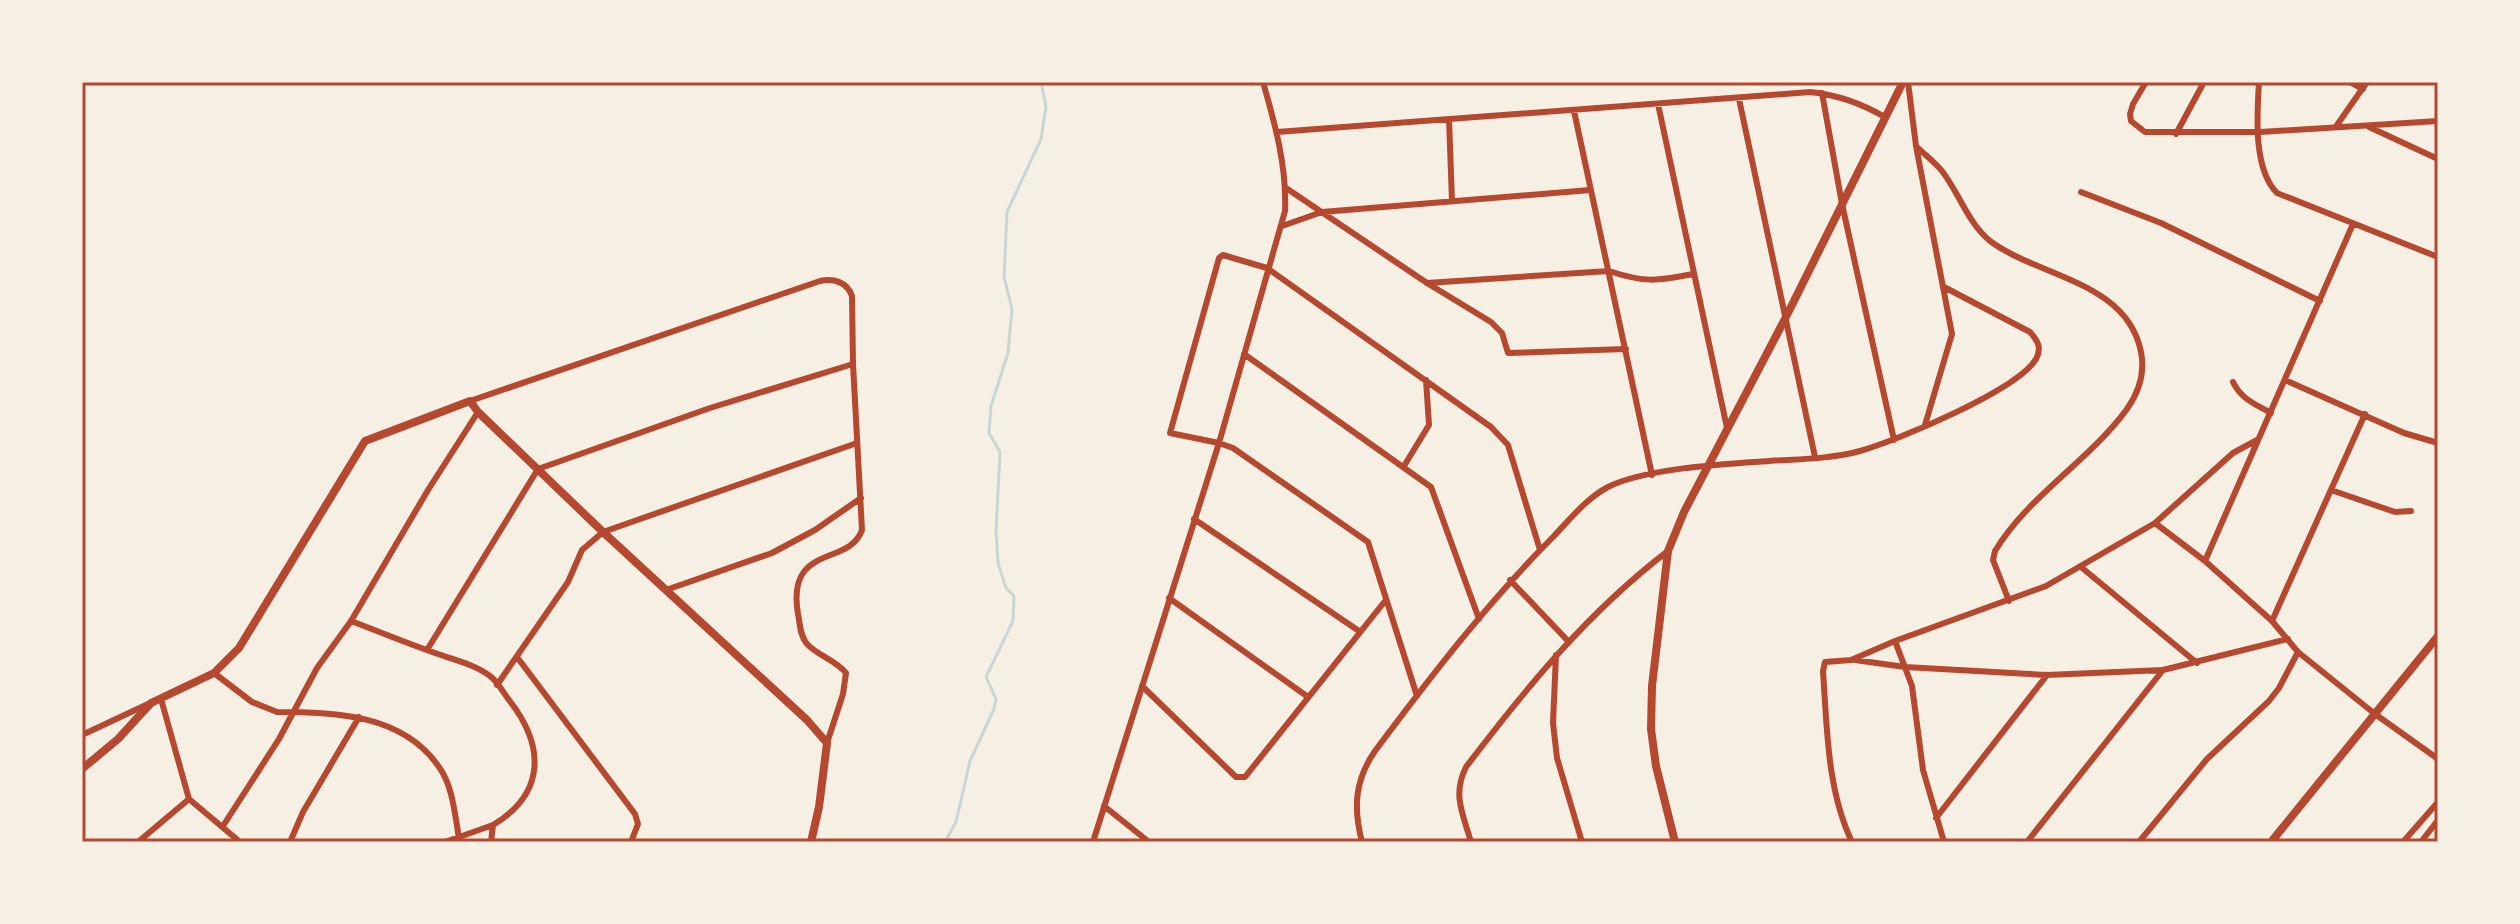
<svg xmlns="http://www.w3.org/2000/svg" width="2520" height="924" font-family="Montserrat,sans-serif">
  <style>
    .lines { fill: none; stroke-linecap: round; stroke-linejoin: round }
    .stream { stroke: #c9d6d2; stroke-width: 3 }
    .minor { stroke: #b5482f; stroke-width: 6 }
    .tertiary { stroke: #b5482f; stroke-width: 8 }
    .neatline { fill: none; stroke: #b5482f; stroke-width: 3 }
  </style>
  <rect width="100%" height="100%" fill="#f6efe4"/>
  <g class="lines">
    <path class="stream" d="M945,842L956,822L970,761L994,709L996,699L986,677L1013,621L1014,596L1006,588L998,563L996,530L1000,452L989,433L991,406L1008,353L1012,309L1004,277L1007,212L1041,139L1046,107L1041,82"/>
    <path class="minor" d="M1908,82L1916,146L1952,334L1925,425
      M2146,82L2133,104L2130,114L2131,121L2145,132H2260L2438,121
      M2259,82C2257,115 2253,169 2277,193L2438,257
      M2350,82L2363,89
      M1822,93L1842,204L1894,440
      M1739,99L1815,457
      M1658,104L1727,428
      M1574,111L1652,475
      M1449,119L1452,201
      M2337,125L2367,82
      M2369,127L2438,159
      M1277,132L1810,92C1838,95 1860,103 1885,117
      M2176,134L2204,82
      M1916,146C1924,154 1935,162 1942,171C1959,193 1968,223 1990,241C2038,277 2127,281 2141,352C2145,372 2139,392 2127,409C2089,461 2029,495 1995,551L1993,560L2009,601
      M1286,188L1427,283L1491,322L1502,333L1508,353L1626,349
      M2081,192L2161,223L2320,301
      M1282,226L1322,212L1590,190
      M1427,283L1609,271C1645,283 1657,281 1693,274
      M1244,354L1431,487L1479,619
      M2285,380L2404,433L2438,443
      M2233,382C2241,399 2255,404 2271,413
      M470,401L820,281C834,278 847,282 852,296L853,364L862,530C849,567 786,543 798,614C800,624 800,636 807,644C818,656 836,660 846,673L843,694L827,743
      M1404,466L1429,425L1426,380
      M2331,490L2395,512L2411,511
      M1194,519L1359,631
      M2155,523L2205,561L2272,621L2298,652L2375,714L2438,759
      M2205,561L2353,224
      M2081,567L2197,663
      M1510,580L1568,641
      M666,590L772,553L815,530L861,498
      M1169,598L1308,697
      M351,621C380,632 409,644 438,654C455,660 476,665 490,676C497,681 503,692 509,700C545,746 546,793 493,825L491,842
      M2272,621L2365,414
      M1895,641L1912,686L1923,770L1944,842
      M427,650L538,469L710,408L853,364
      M1556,655L1553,723L1557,758L1582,842
      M517,657L635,814L638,824L631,842
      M1855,660L1905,667L2047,675L2163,670L2288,639
      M214,673L252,702L277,712C335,712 403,714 439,767C453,786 455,816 459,838
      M497,685L568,582L582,550L603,532L857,443
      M1142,686L1236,777H1245L1385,601
      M1417,696L1368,542L1233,448L1219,443L1170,433L1219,258L1223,255L1267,268L1491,427L1508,445L1540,550
      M161,699L189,799L240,842
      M82,735L148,704
      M1104,806L1149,842
      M1936,818L2047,675
      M223,826L279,739L317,668L351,621L428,490L478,412
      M138,842L189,799
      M290,842L303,812L359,717
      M445,842L493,825
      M1093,842L1219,443L1285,211C1287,167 1275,124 1263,82
      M1362,842C1353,807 1355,780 1375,751C1431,676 1488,602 1554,536C1570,519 1587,498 1608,487C1646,468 1726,464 1769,461C1799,459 1831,459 1860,451C1896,441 2018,390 2036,359C2042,348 2038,341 2030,332L1944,287
      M1471,842C1463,814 1452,795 1466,767C1526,688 1588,612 1668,551
      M1852,842C1827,790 1827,727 1823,671L1825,662L1851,660L1895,641L2046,586L2155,523L2233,453L2257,440
      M2027,842L2163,670
      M2139,842L2207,759L2269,701L2279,688L2298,652
      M2403,842L2438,802
      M2421,842L2438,820"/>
    <path class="tertiary" d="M82,769L118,739L151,703L214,673L239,648L365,441L470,401L478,412L603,532L807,720L827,743L819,807L811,842
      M1675,842L1656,766L1651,729L1652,686L1668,551L1684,512L1786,317L1903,82
      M2271,842L2438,636"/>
  </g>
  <rect width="2520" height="924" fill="none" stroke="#f6efe4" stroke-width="168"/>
  <rect x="84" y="84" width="2352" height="756" class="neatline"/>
</svg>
